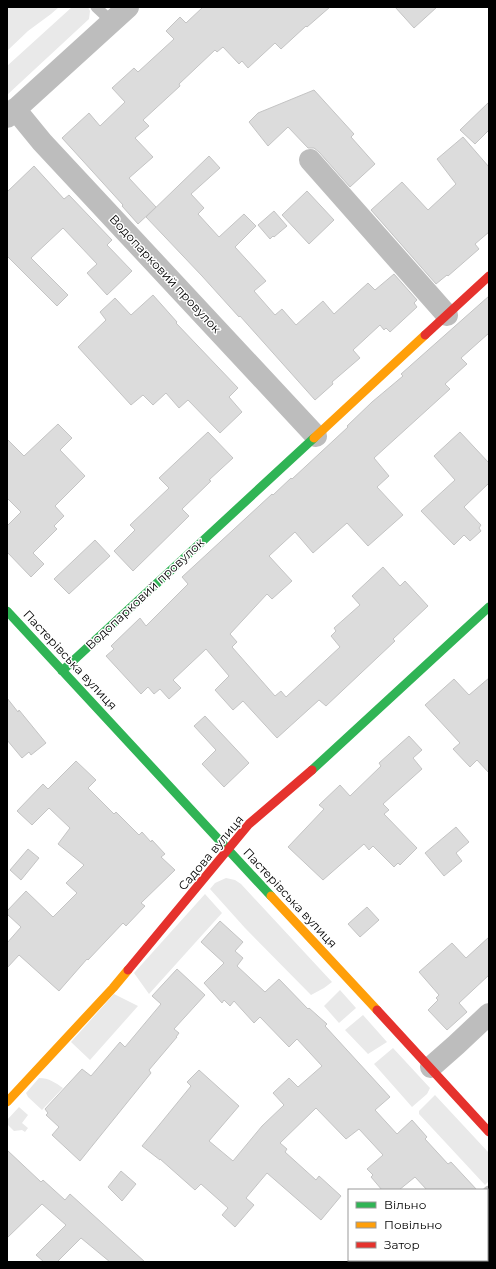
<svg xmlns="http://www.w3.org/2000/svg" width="496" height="1269" font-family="Montserrat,sans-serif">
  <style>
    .green { fill: #e9e9e9 }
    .building { fill: #dcdcdc; stroke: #c4c4c4 }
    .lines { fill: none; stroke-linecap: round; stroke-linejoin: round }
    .lane { stroke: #bdbdbd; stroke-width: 11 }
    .street { stroke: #bdbdbd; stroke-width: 22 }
    .fast { stroke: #30b455; stroke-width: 9 }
    .slow { stroke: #ff9f0a; stroke-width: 9 }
    .jam { stroke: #e5322d; stroke-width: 9 }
    .labels { text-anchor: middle; stroke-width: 3; stroke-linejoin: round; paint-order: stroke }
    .street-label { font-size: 12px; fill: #000; stroke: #fff }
  </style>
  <rect width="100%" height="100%" fill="#fff"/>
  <path class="green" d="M7,7H59L51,14L28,31L7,51Z
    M72,7H88L90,11L89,19L7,95V66Z
    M226,878L235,880L241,884L332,982L324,988L311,995L245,928L210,889L215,883Z
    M205,894L222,913L149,994L134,973Z
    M340,990L356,1008L339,1023L324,1006Z
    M114,994L138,1006L90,1060L71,1042Z
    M363,1015L387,1042L368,1054L345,1030Z
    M393,1048L430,1088L427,1094L412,1107L374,1064Z
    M39,1078C49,1078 56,1083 63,1088L42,1110L28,1097L26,1093Z
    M435,1095L489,1153V1181L485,1185L419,1114V1111Z
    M19,1107L28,1115L22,1123L28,1128L25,1132L22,1130L14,1131L7,1124V1120Z"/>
  <path class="building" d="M203,7H330L307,27L306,26L281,49L275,43L248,68L242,61L239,64L223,47L217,52L215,50L179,84L180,86L143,120L149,126L135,138L153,157L129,178L156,207L138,224L122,206L123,205L62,138L89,113L100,126L125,102L112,88L134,68L138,72L174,39L166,31L180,17L186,23Z
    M395,7H437L414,28Z
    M314,90L354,134L351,137L375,164L350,187L319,152L314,148H308L288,127L268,146L249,122L258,113Z
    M489,102V130L475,144L460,130Z
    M463,137L489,167V232L475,244L479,249L448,276L447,275L436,284L371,210L402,182L428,210L456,184L437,159Z
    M209,156L220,168L191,194L204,208L198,214L219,237L244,214L256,226L235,247L266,281L254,291L275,315L282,309L296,325L323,301L334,314L368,283L375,290L394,274L417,300L414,303L417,307L390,332L386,328L384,330L380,325L353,350L360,358L332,382L333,384L315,400L240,316L239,317L202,276L146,217Z
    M34,166L64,199L69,195L112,240L107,245L132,271L107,295L87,273L97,264L63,228L31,258L68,295L57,306L7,256V192Z
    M307,191L334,220L309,244L282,215Z
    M274,211L287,226L274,237L273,236L270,239L258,225Z
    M153,295L177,322L176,323L238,388L229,397L242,412L220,433L188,400L179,408L166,393L153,405L143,395L131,405L78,347L106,320L100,312L115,298L131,315Z
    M489,296V333L461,358L467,364L445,384L450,389L374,458L389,476L377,487L403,515L368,546L347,523L313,553L295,532L269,556L292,581L272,599L267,594L230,634L237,642L232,647L275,696L281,691L286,697L340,647L331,636L336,631L334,628L360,605L352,596L383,567L400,586L405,581L428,606L393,639L395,641L326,706L319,700L277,738L243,701L233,710L215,690L229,676L206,649L173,680L181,688L169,699L160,689L154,694L148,687L141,694L106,656L114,649L111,646L140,618L146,626L188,584L182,577L272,494L273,495L291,478L292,479L348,427L347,426L372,402L403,376L401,374Z
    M58,424L72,438L60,450L85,476L55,506L64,516L54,526L57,529L33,553L44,564L31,577L7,552V526L21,512L7,498V439L24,456Z
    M208,432L233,458L209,480L211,481L182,509L189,516L133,571L114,551L135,530L130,525L169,488L159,478Z
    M460,432L489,463V483L464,507L481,525L479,528L481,531L470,541L464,535L454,545L421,511L455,480L434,456Z
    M95,540L110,556L69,594L54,579Z
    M489,678V773L477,760L470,767L453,749L460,743L425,705L454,679L469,695Z
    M7,698L18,712L19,710L46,743L31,755L29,752L22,758L7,740Z
    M205,716L249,763L224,787L202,764L216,750L194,726Z
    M409,736L422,750L413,758L422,769L383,804L389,810L384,814L417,848L400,865L398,863L394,867L373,846L369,850L364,844L323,880L288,847L324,809L319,805L340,785L350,796L381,766L379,763Z
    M76,761L96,780L88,788L114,814L116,812L139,835L142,832L151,842L152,840L165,854L161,857L175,870L141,903L145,906L126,926L123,923L88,960L87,959L59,991L19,955L7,968V943L21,927L7,914V911L26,891L53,917L77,893L66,883L84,865L58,844L70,828L49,808L32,825L17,811L43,784L48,789Z
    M456,827L469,842L456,853L462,861L444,876L425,853Z
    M28,849L39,858L21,880L10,870Z
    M367,907L379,920L360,937L348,924Z
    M220,921L243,942L235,951L243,958L237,966L265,992L279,979L308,1009L309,1008L327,1024L325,1026L390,1097L375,1110L397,1134L412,1120L427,1137L425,1139L448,1164L451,1162L477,1190H427L415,1177L399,1190H382L371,1177L373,1175L367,1169L383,1155L359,1129L346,1139L316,1108L280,1143L287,1149L285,1152L316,1180L319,1176L341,1196L321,1220L267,1173L246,1198L254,1205L235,1227L222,1215L228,1208L201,1184L195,1190L160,1159V1160L142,1146L191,1086L187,1082L199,1070L239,1106L209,1141L233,1161L262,1126L284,1105L273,1093L289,1078L298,1087L322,1066L297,1039L289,1047L260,1017L254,1023L234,1001L230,1006L224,1000L222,1003L204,983L224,963L201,942Z
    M489,937V975L459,1003L467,1012L447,1030L428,1010L438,1000L436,998L439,995L419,972L452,943L466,958Z
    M177,969L205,995L174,1029L179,1033L176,1037H177L149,1070L151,1073L80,1161L52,1135L59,1127L46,1115L48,1113L45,1109L82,1069L91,1076L120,1042L125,1047L161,1004L152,996Z
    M7,1150L41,1182L43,1180L65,1200L70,1194L145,1262H110L81,1238L57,1262H44L36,1255L66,1225L42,1204L7,1238Z
    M121,1171L136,1184L122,1201L108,1187Z"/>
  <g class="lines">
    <path class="lane" d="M96,7L112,22
      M487,1193L489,1191
      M412,1262L415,1260"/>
    <path class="street" d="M15,109L42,142L316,436
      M7,117L128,7
      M310,160L447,315
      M431,1067L456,1045L489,1014"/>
    <path class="fast" d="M7,611L271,896
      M62,671L314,438
      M312,770L489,607"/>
    <path class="slow" d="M314,438L425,335
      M271,896L377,1010
      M7,1102L113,988L128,970"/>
    <path class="jam" d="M425,335L489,276
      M128,970L249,824L312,770
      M377,1010L489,1132"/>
  </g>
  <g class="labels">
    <g class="street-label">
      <text transform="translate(165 274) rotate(47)" y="4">Водопарковий провулок</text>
      <text transform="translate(145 594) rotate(-43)" y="4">Водопарковий провулок</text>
      <text transform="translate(70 660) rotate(47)" y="4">Пастерівська вулиця</text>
      <text transform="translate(211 853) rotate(-50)" y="4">Садова вулиця</text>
      <text transform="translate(290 898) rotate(47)" y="4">Пастерівська вулиця</text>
    </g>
  </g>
  <rect width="496" height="1269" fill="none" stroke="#000000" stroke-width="16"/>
  <rect x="348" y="1189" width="140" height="72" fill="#ffffff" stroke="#999999"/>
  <rect x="356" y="1202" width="20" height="6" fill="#30b455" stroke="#999999"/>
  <text x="384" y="1209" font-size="12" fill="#000000">Вільно</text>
  <rect x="356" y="1222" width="20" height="6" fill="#ff9f0a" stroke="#999999"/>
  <text x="384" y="1229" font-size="12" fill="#000000">Повільно</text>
  <rect x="356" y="1242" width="20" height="6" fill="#e5322d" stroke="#999999"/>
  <text x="384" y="1249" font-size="12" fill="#000000">Затор</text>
</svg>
